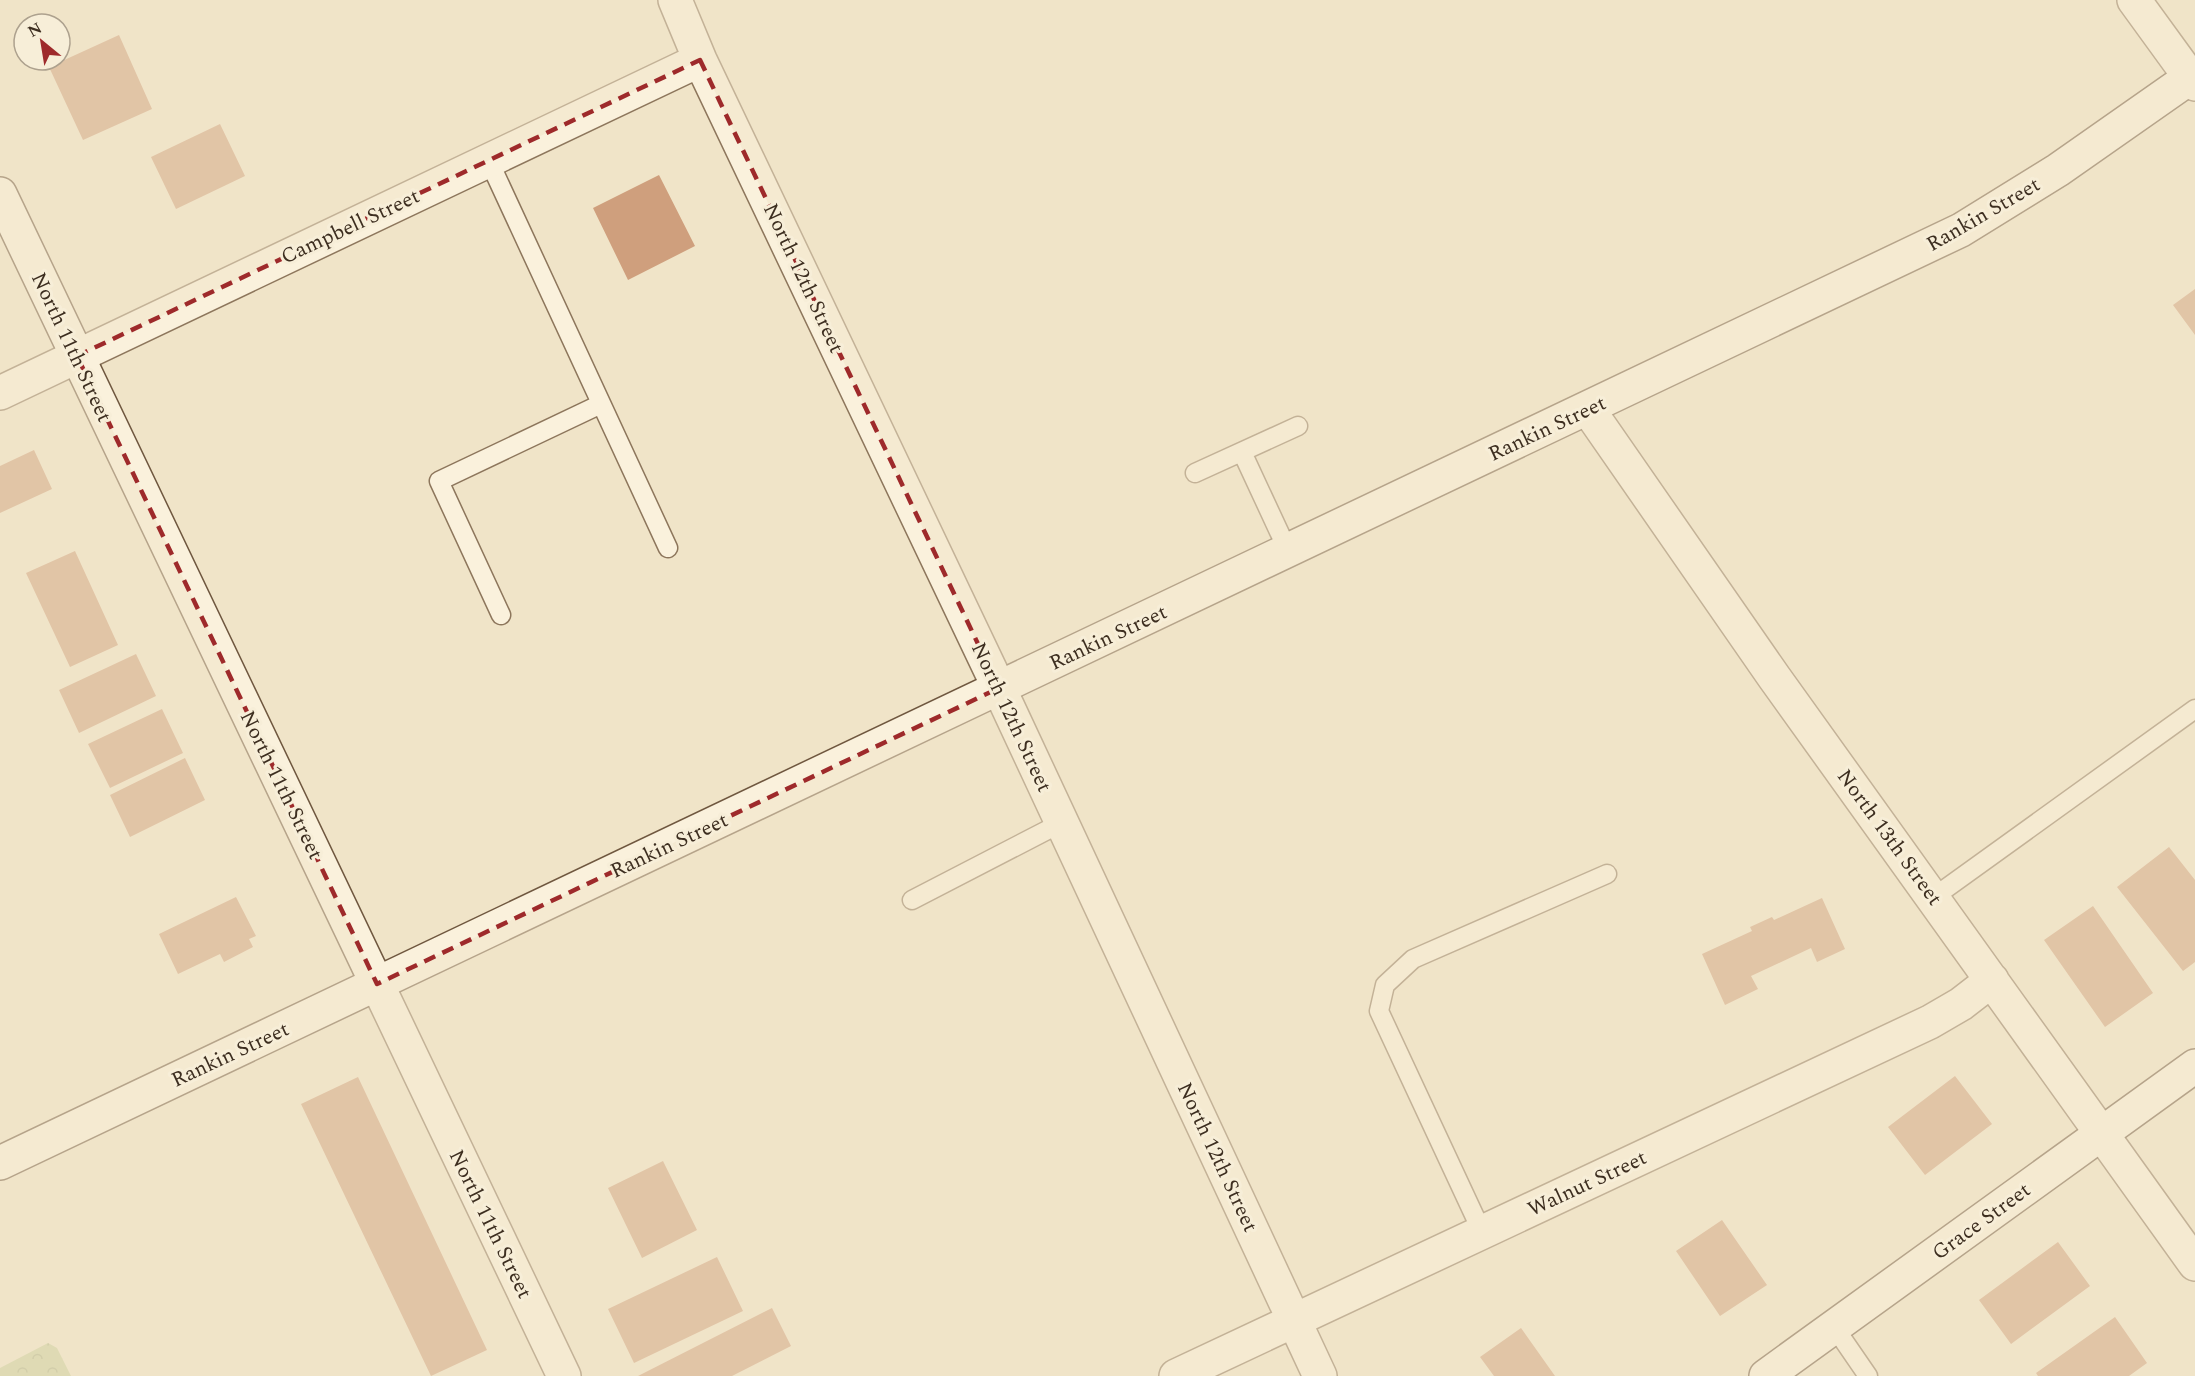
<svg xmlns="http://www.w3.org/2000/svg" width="2195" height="1376" font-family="Spectral,serif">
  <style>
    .park { fill: url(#park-crowns) }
    .building { fill: #cf9f7d }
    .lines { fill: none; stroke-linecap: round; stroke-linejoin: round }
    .lane-casing { stroke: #8d765c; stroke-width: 21 }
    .street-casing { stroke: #8d765c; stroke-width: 36 }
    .secondary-casing { stroke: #6f573f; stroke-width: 36 }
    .lane { stroke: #faf1dc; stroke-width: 18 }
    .street { stroke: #faf1dc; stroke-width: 33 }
    .secondary { stroke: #faf1dc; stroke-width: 33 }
    .marked { fill: none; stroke: #9e2a2b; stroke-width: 4.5; stroke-dasharray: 12 8; stroke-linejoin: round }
    .labels { text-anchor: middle; stroke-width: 6; stroke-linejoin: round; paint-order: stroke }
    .street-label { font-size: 21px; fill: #3d2e20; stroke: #f7eed8 }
  </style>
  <defs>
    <pattern id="park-crowns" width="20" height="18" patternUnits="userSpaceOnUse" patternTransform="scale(1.5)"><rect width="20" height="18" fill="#c9cf9b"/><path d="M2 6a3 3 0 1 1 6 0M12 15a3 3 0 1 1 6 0" fill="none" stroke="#aeb285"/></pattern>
  </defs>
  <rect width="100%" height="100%" fill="#f0e4c8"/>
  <path class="park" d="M48,1343L57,1348L71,1376H0V1368Z"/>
  <path class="building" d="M119,35L152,109L83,140L49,67Z
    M220,124L245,176L176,209L151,157Z
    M659,175L695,246L628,280L593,208Z
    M2195,289V335L2173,305Z
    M34,450L52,489L0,513V466Z
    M75,551L118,645L70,667L26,573Z
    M136,654L156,696L79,733L59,690Z
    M162,709L183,753L110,788L88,744Z
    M185,758L205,800L130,837L110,795Z
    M2169,847L2195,880V962L2183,971L2117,887Z
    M236,897L256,936L249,939L253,947L224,962L220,954L178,974L159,934Z
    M1822,898L1845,949L1817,962L1811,948L1751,976L1758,989L1725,1005L1702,954L1752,931L1750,927L1772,917L1774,920Z
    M2093,906L2153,993L2105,1027L2044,940Z
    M1955,1076L1992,1124L1925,1175L1888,1127Z
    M358,1077L487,1350L431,1376L301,1104Z
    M663,1161L697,1230L642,1258L608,1188Z
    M1722,1220L1767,1285L1720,1316L1676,1251Z
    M2058,1242L2090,1286L2011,1344L1979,1300Z
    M717,1257L743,1311L634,1363L608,1309Z
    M772,1308L791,1346L732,1376H638Z
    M2115,1317L2147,1363L2129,1376H2038L2036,1373Z
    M1521,1328L1555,1376H1494L1480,1357Z"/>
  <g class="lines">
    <defs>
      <path id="lane" d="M489,161L668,548
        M1242,452L1288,551
        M1195,473L1298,426
        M501,615L439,481L601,404
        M1934,897L2195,709
        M912,900L1061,823
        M1482,1232L1379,1011L1385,985L1413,959L1607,874
        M1835,1328L1868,1376"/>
      <path id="street" d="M675,0L700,60L999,688L1320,1376
        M2134,0L2195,84
        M0,393L700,60
        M1588,409L1774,677L2195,1264
        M377,984L564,1376
        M1176,1376L1930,1022L1961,1004L1992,980"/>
      <path id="secondary" d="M0,194L377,984
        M0,1163L1961,230L2058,170L2195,74
        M1766,1376L2195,1066"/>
    </defs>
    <use href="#lane" class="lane-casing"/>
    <use href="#street" class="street-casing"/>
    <use href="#secondary" class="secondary-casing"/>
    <use href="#lane" class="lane"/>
    <use href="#street" class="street"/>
    <use href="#secondary" class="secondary"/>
  </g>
  <path d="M0 0H2195V1376H0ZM700,60L999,688L377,984L77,356Z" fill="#f0e4c8" fill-opacity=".55" fill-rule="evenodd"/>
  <path class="marked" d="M700,60L999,688L377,984L77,356Z"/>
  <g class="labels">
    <g class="street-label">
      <text transform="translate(1983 214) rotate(-30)" y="7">Rankin Street</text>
      <text transform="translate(350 226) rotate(-25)" y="7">Campbell Street</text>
      <text transform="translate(804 278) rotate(65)" y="7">North 12th Street</text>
      <text transform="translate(72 347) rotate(65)" y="7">North 11th Street</text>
      <text transform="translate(1547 428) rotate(-25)" y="7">Rankin Street</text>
      <text transform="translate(1108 637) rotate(-25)" y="7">Rankin Street</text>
      <text transform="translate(1012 717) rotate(65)" y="7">North 12th Street</text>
      <text transform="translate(282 785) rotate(64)" y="7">North 11th Street</text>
      <text transform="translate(1890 837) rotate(54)" y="7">North 13th Street</text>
      <text transform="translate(669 845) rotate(-25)" y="7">Rankin Street</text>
      <text transform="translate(230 1054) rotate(-25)" y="7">Rankin Street</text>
      <text transform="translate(1218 1157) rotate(65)" y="7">North 12th Street</text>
      <text transform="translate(1587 1183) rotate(-25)" y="7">Walnut Street</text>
      <text transform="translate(1981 1221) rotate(-36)" y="7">Grace Street</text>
      <text transform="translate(491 1224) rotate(64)" y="7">North 11th Street</text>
    </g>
  </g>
  <g transform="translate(42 42) rotate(330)"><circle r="28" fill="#f7eed8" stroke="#ada18e" stroke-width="1.5"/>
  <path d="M0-4.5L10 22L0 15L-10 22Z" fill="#9e2a2b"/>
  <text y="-9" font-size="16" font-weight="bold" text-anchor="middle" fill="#3d2e20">N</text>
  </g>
</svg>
